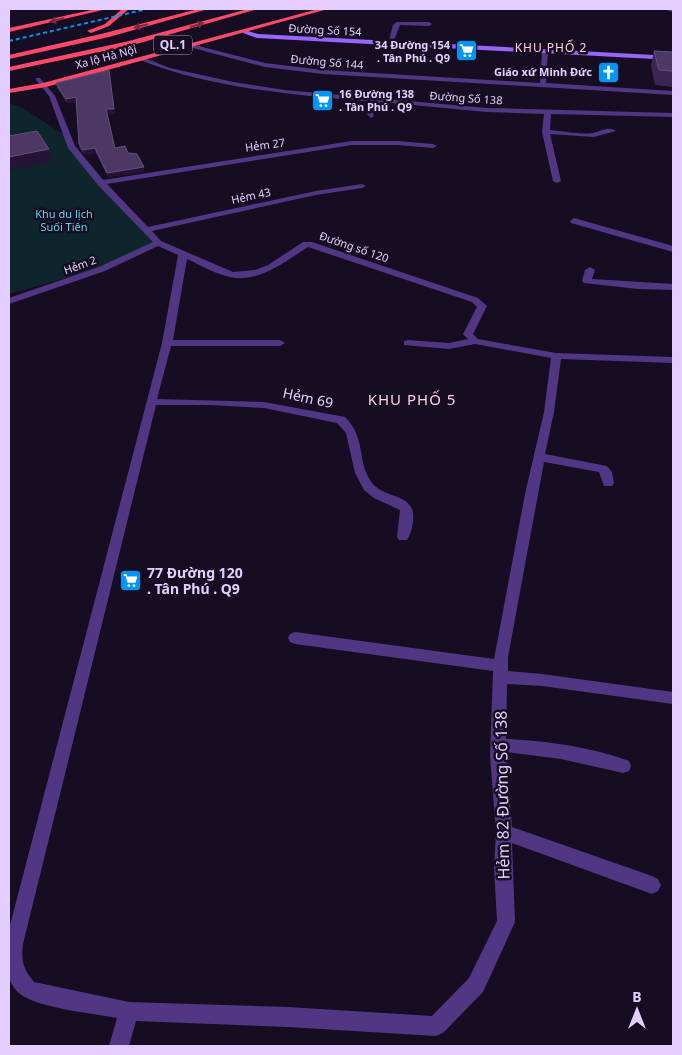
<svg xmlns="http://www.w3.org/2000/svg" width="682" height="1055" font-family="'Noto Sans',sans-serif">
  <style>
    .green { fill: #0f252c }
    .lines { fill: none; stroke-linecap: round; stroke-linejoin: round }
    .street { fill: #503683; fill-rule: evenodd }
    .secondary { fill: #9865ff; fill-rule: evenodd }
    .highway { fill: #ff4968; fill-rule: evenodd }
    .rail { stroke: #0094f9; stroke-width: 2; stroke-dasharray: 4 3; stroke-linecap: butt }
    .wall { fill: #3b2551 }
    .shaded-wall { fill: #251436 }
    .building { fill: #4d3764; stroke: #644f7c }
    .oneway { fill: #7f2842 }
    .labels { text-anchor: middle; stroke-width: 5; stroke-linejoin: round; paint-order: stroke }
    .far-street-label { font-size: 11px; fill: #e3ceff; stroke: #170d22 }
    .far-poi-label { font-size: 11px; font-weight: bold; fill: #e3ceff; stroke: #170d22; text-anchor: end }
    .far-park-label { font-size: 11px; fill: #55dbe4; stroke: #170d22 }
    .shield { fill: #170d22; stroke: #a694bd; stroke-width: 1 }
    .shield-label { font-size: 12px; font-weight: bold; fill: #e3ceff }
    .far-neighbourhood-label { font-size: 12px; letter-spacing: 1px; fill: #ffd0df; stroke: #170d22 }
    .street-label { font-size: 14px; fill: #e3ceff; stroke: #170d22 }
    .poi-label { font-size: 14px; font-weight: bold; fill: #e3ceff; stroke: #170d22; text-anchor: start }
    .neighbourhood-label { font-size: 15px; letter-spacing: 1px; fill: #ffd0df; stroke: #170d22 }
    .near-street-label { font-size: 16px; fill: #e3ceff; stroke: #170d22 }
  </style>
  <rect width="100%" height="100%" fill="#170d22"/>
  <path class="green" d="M9,103L23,108L67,137L154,238L153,242L105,267L9,294Z"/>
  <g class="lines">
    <path class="street" d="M662,9H673V12Z
      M397,22H429L432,24L429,26L400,25L393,43L388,44L393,25Z
      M191,44L265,63L323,70L540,83L542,51L545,49L548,51L546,83L673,91V95L323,74L265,67L189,47Z
      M142,57L170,68L233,82L285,90L487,108L673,113V117L551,114L550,130C563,131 581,135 593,133C602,131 608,126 616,131L594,137L550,134L561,181L557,183L553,181L542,132L544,114L487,112L380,102L373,114L374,116L371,118L367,114L374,102C295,95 214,89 140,60V58Z
      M36,78H40L55,96L75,146L103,180L352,141H398L433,144L437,146L433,148L398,145H352L107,184L148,227L316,191L362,184L366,186L362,188L316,195L152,231L161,241L233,272L255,270L268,265L303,242H312L478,298L487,306L473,334L478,339L556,353L673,357V363L561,359L554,412L545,454L607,466L612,472L614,483L612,486H604L599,472L544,462L508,657V671L542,674L673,692V704L542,686L507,684L506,739C546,741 591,747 629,761L631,766L629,771L623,773L561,759L506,752L512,827L652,876L658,879L661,885L658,891L652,894L512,843L515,922L483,992L443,1033L436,1036L288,1027L136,1021L129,1046H109L117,1018C91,1013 45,1009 23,996C17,993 11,984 9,978V929L162,343L178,255L158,246L105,271L9,304V298L99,267L153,242L98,185L68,148L49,96L36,80ZM308,247L472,302L477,307L463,334L468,339L449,343L408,340L404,341V345L449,349L475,344L551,358L544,412L525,494L494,659L295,632L290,634L288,638L290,642L295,644L493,671L490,756L496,832L494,868L497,921L469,978L432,1016L288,1007L129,1002L34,982C23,969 21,961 23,944L156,405H210L264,408L337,423L346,433L355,473L364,490L374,498L400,510L397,537L399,540H407C412,533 416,514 411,507C404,494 379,496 370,480C357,459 366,438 345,417L264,402L157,399L171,346H280L285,343L280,340H173L187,259C200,265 215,274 230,277C257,284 286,261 308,247Z
      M574,218L673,246V252L571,223L570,221Z
      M590,267L595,270L592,279L673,284V290L638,289L584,283L582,281L585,270Z"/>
    <path class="secondary" d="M245,30L258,34L673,56V60L257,38L243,33Z"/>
    <path class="highway" d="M96,9H107L9,32V28Z
      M122,9H129L109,26L91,33L87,31L105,24Z
      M198,9H208L109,37L9,59V55L105,33Z
      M248,9H258L133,45L9,71V67L129,41Z
      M318,9H328L46,87L9,93V89L43,83Z"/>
    <path class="rail" d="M9,41L147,9"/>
  </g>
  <path class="wall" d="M654,51L673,52V87L655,85L651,66Z
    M56,83L115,113L107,114L115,148L128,153L144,172L108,177L96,153L84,154L80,149L79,144L76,102L67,103L57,88Z"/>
  <path class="shaded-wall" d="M109,70L115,113L107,114L106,109Z
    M76,97L77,102L67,103L66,99Z
    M95,148L96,153L84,154L83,150Z
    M49,149L52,162L9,170V157Z
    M144,167V172L108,177L107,173Z"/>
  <path class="building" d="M654,51L673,52V71L659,70Z
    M109,70L114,109H106L115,148L125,146L128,153L137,154L144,167L107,173L95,148L83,150L79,144L76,97L66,99L56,83Z
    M37,131L49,149L9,157V136Z"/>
  <defs><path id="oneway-solid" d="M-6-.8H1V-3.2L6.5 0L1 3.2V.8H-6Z" transform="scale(1.25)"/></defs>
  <g class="oneway">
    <use href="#oneway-solid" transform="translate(57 20) rotate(167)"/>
    <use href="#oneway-solid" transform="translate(197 25) rotate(-16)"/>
    <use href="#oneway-solid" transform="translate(141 26) rotate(166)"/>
  </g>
  <defs>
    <symbol id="supermarket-square" viewBox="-11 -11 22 22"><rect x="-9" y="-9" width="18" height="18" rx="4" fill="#0094f9" stroke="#170d22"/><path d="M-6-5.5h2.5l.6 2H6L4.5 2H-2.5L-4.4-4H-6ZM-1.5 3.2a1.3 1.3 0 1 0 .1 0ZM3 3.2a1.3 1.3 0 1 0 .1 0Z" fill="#fff"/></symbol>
    <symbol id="church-square" viewBox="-11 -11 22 22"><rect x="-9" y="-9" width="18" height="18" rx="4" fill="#0094f9" stroke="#170d22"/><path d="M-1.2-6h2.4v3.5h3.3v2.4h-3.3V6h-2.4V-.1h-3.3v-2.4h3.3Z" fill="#fff"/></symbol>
  </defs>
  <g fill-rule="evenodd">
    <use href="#supermarket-square" x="454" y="38" width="25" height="25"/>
    <use href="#church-square" x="596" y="60" width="25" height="25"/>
    <use href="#supermarket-square" x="310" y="88" width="25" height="25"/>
    <use href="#supermarket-square" x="118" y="568" width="25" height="25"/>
  </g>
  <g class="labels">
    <g class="far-street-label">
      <text transform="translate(325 30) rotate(3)" y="4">Đường Số 154</text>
      <text transform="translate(106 57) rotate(-15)" y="4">Xa lộ Hà Nội</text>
      <text transform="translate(327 62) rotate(5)" y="4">Đường Số 144</text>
      <text transform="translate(466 98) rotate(4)" y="4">Đường Số 138</text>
      <text transform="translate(265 145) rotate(-8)" y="4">Hẻm 27</text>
      <text transform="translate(251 196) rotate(-12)" y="4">Hẻm 43</text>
      <text transform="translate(354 247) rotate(19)" y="4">Đường số 120</text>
      <text transform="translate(80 265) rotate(-20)" y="4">Hẻm 2</text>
    </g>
    <g class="far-poi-label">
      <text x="450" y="49">34 Đường 154<tspan x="450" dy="13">. Tân Phú . Q9</tspan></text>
      <text x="592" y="76">Giáo xứ Minh Đức</text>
      <text x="339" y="98" text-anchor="start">16 Đường 138<tspan x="339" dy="13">. Tân Phú . Q9</tspan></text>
    </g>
    <g class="far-park-label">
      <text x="64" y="218">Khu du lịch<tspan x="64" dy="13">Suối Tiên</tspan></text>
    </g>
    <rect class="shield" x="154" y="35.5" width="38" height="19" rx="4"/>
    <g class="shield-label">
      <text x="173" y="49">QL.1</text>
    </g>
    <g class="far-neighbourhood-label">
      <text x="551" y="52">KHU PHỐ 2</text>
    </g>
    <g class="street-label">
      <text transform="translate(308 398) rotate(12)" y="5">Hẻm 69</text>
    </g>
    <g class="poi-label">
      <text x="147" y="578">77 Đường 120<tspan x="147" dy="16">. Tân Phú . Q9</tspan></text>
    </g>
    <g class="neighbourhood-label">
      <text x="412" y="405">KHU PHỐ 5</text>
    </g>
    <g class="near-street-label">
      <text transform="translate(502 795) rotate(-91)" y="6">Hẻm 82 Đường Số 138</text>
    </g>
  </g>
  <rect width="682" height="1055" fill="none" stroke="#e3ceff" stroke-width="20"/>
  <g transform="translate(637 1010)" stroke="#170d22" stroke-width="4" paint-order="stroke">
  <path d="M0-4L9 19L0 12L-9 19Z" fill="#e3ceff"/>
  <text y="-8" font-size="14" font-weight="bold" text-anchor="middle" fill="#e3ceff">B</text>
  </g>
</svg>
